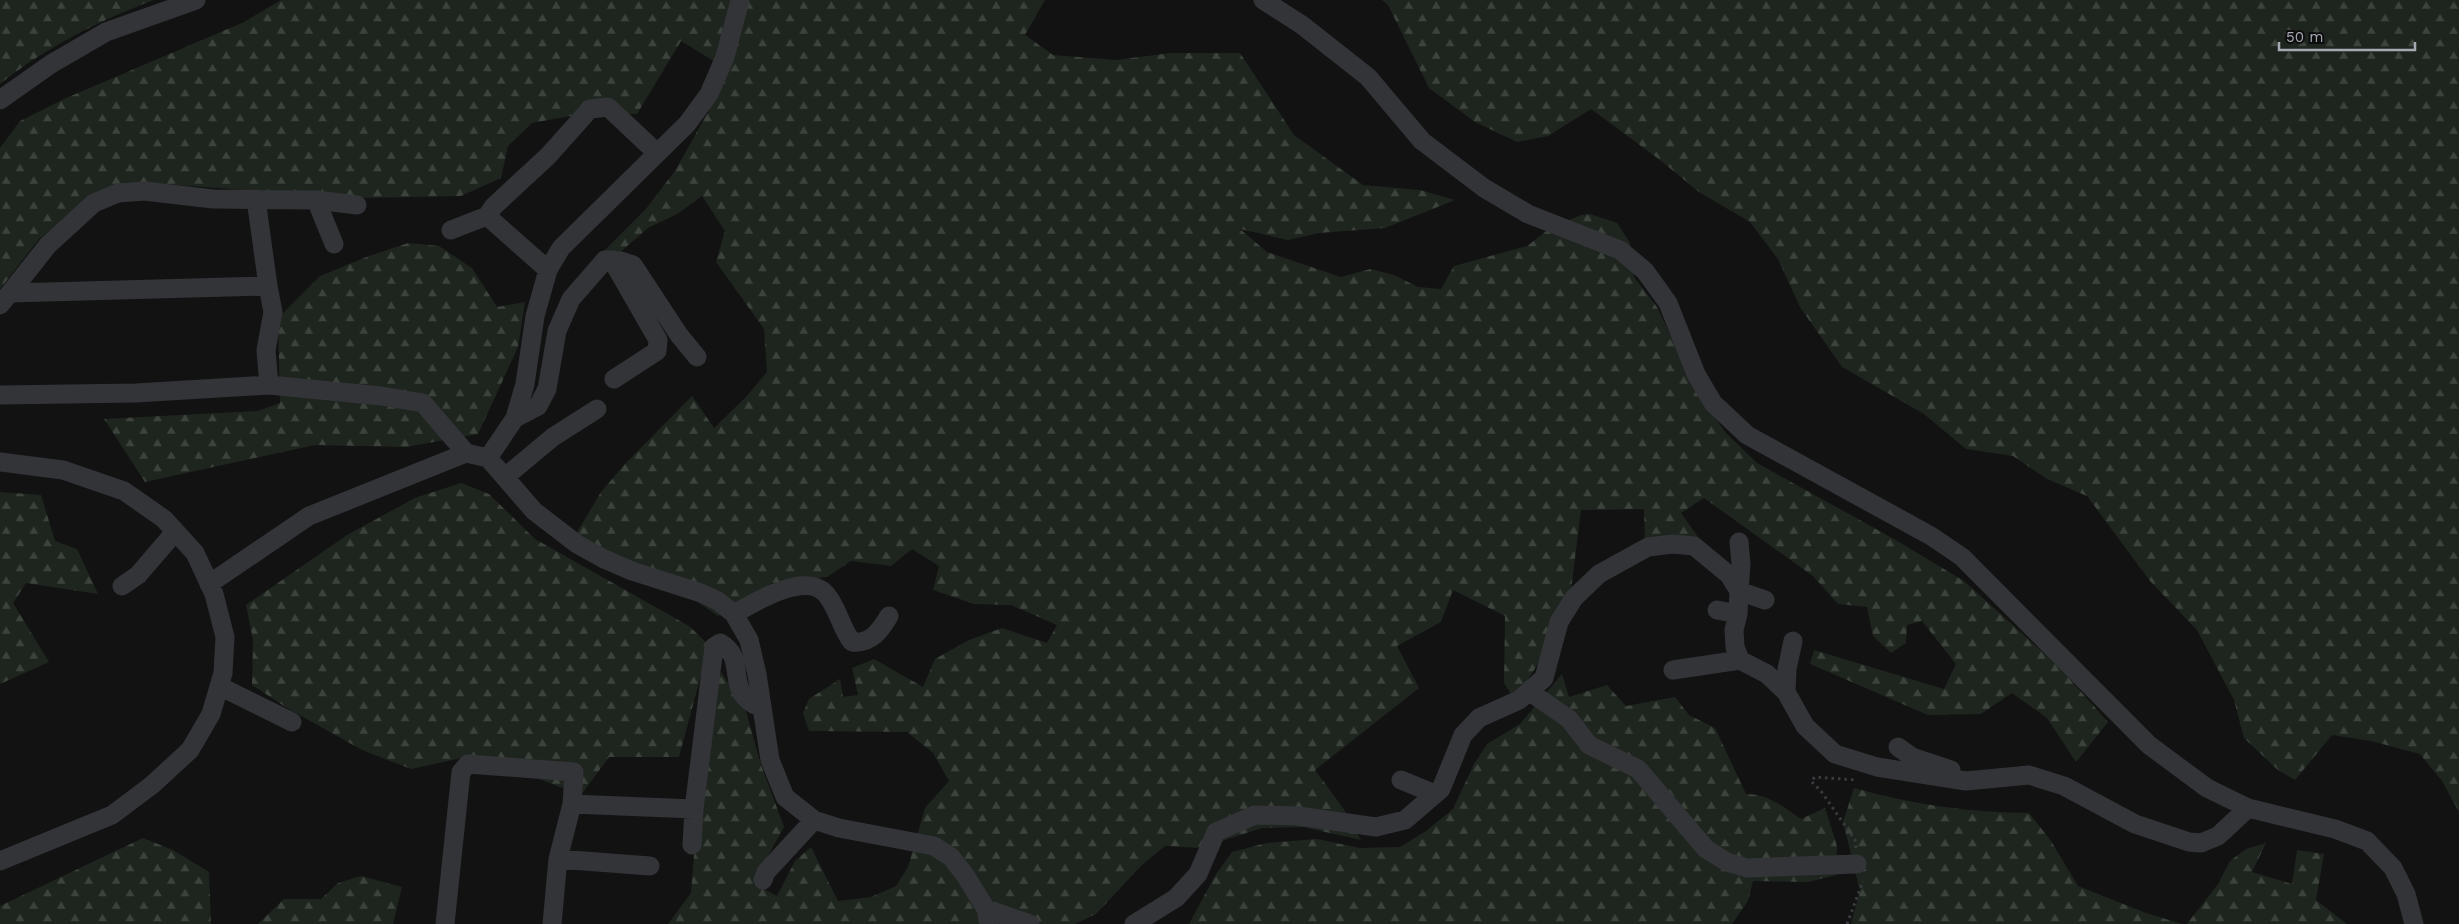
<svg xmlns="http://www.w3.org/2000/svg" width="2459" height="924" font-family="'Work Sans',sans-serif">
  <style>
    .forest { fill: url(#forest-firs) }
    .lines { fill: none; stroke-linecap: round; stroke-linejoin: round }
    .path { stroke: #393b3e; stroke-width: 3; stroke-dasharray: 2.5 4; stroke-linecap: butt }
    .minor { stroke: #333438; stroke-width: 19 }
  </style>
  <defs>
    <pattern id="forest-firs" width="22" height="20" patternUnits="userSpaceOnUse" patternTransform="scale(1.25)"><rect width="22" height="20" fill="#1e251e"/><path d="M5 1l3.5 6h-7zM16 11l3.5 6h-7z" fill="#3c423c"/></pattern>
  </defs>
  <rect width="100%" height="100%" fill="#121213"/>
  <path class="forest" d="M0,0H154C100,20 45,48 0,84Z
    M281,0H1045L1025,35L1053,55L1116,60L1171,53H1240L1294,135L1363,185L1420,190L1455,200L1385,228L1319,233L1288,240L1240,229L1267,252L1341,277L1370,269L1394,275L1418,287L1441,289L1454,266L1527,246L1549,229L1581,215L1590,214L1617,223L1630,243L1634,277L1657,307L1699,395L1726,433L1757,463L1894,539L1964,581L2057,665L2108,722L2076,762L2047,718L2012,693L1981,714L1928,715L1810,664L1814,650L1944,689L1956,664L1922,621L1907,625L1906,643L1891,653L1873,636L1867,607L1838,604L1813,576L1704,498L1681,513L1701,541L1645,542L1644,509L1581,510L1571,590L1546,651L1527,681L1511,694L1504,683L1505,616L1453,590L1441,622L1397,646L1419,688L1315,770L1343,808L1361,840L1303,827L1262,828L1200,848L1165,846L1141,866L1096,914L1075,924H668L691,893L706,708L721,672L746,711L760,762L784,827L753,883L777,896L795,861L811,847L838,901L871,897L896,886L908,867L925,808L949,781L933,753L907,732L809,731L803,713L809,699L840,679L843,697L858,695L852,668L874,659L923,687L935,659L969,640L1002,628L1047,643L1057,625L1011,605L974,604L933,590L939,566L912,549L891,566L851,561L827,577L772,583L718,616L653,571L596,559L576,534L601,492L625,464L692,396L714,428L746,397L767,372L764,329L716,262L725,231L702,196L677,214L648,228L587,281L604,251L645,210L675,171L713,103L722,66L681,41L637,114L587,113L532,123L508,146L501,178L461,196L358,198L148,183L88,200L39,239L0,289V148L20,121L64,99L244,22Z
    M1382,0H2459V812L2442,781L2420,754L2371,741L2332,735L2295,780L2278,770L2244,738L2234,700L2197,630L2150,581L2087,496L2047,479L2013,456L1966,449L1924,414L1842,367L1800,307L1778,259L1750,222L1699,192L1660,160L1591,109L1548,136L1517,142L1475,122L1429,88L1388,5Z
    M408,243L439,246L472,268L497,307L525,302L518,347L478,434L406,447L315,445L145,482L104,419L258,411L280,403L278,318L320,276L369,256Z
    M461,483L489,494L535,539L689,626L709,645L679,757H609L581,795L503,765L466,757L411,769L362,750L287,708L252,685L253,640L246,605L347,535L415,498Z
    M0,492L41,495L55,541L77,549L98,594L26,583L13,603L49,662L0,684Z
    M1562,674L1569,697L1607,685L1626,706L1675,697L1689,715L1715,728L1746,794C1768,794 1784,807 1801,819L1825,808L1837,846L1836,875L1808,882L1753,881L1748,901L1732,924H1189L1216,874L1232,852L1266,843L1317,839L1360,848L1400,847L1426,831L1453,809L1474,764L1487,744L1520,724Z
    M1854,788C1911,804 1970,813 2029,813L2051,841L2078,886L2146,913L2182,924H1851L1860,891L1843,822Z
    M143,838L173,850L209,872L211,924H0V906Z
    M2266,843L2252,872L2292,884L2297,850L2324,854L2316,900L2347,924H2187L2218,884L2230,861L2246,849Z
    M361,876L402,887L393,924H258L284,899H321L338,883Z"/>
  <g class="lines">
    <path class="path" d="M1856,848L1855,840L1821,791L1811,781L1815,777L1856,780
      M1847,924L1863,881"/>
    <path class="minor" d="M1263,0L1302,25L1368,77L1422,141L1484,188L1528,214L1620,250L1645,271L1668,303L1696,374L1713,403L1747,435L1931,536L1962,557L2149,745L2207,788L2248,808L2335,829L2367,841L2393,868L2406,894L2414,924
      M0,100L51,64L106,32L196,0
      M256,199L268,286
      M316,200L334,244
      M487,216L548,270
      M451,230L487,216L494,206L548,156L590,109L608,107L657,153
      M612,260L658,340L657,351L614,379
      M10,293L48,245L94,203L118,193L144,191L213,199L316,200L357,205
      M0,305L10,293L268,286L273,312L266,350L269,385L136,393L0,395
      M269,385L381,396L423,403L466,453
      M515,418L538,406L547,389L557,331L571,299L605,260L621,261L633,265L679,335L697,357
      M488,458L515,418L525,384L535,316L548,270L561,248L687,124L709,94L725,57L740,0
      M0,462L63,470L124,491L164,519L195,553L214,594L225,637L223,673L211,714L190,750L152,785L112,815L0,861
      M505,477L553,437L597,409
      M1739,542L1741,564L1739,591L1765,600
      M209,584L309,516L466,453L488,458L534,511L577,544L604,559L632,571L701,593L718,601L734,614L749,640L757,674L770,760L785,797L814,820L839,828L934,846L951,857L965,875L986,909L989,924
      M122,586L138,575L175,532
      M1717,610L1738,614
      M734,614C754,602 806,571 826,594C838,608 841,628 852,642C871,644 880,631 889,616
      M1673,670L1740,660
      M219,686L292,722
      M1530,692L1569,719L1589,745L1638,769L1706,849L1727,862L1747,868L1857,864
      M1786,692L1787,669L1793,641
      M1898,747L1912,757L1951,770
      M1401,780L1435,794
      M692,845L694,809
      M558,859L650,866
      M763,880L766,872L814,820
      M986,909L1030,924
      M445,924L461,772L468,764L574,772L572,804
      M552,924L558,859L572,804L694,809L714,647L720,643C750,659 721,693 762,708
      M1134,924L1176,898L1198,874L1216,832L1255,815L1298,816L1376,827L1405,820L1441,789L1463,735L1479,718L1519,700L1544,678L1559,622L1574,598L1599,574L1648,547L1673,544L1694,546L1729,575L1739,591L1738,614L1734,630L1735,647L1740,660L1767,674L1786,692L1805,726L1835,754L1877,767L1966,781L2029,775L2064,786L2135,824L2189,842L2201,843L2218,836L2248,808"/>
  </g>
  <path d="M2279 42v8h136v-8" fill="none" stroke="#a4aab2" stroke-width="2.5"/>
  <text x="2286" y="42" font-size="15" fill="#a4aab2" stroke="#0d0d0e" stroke-width="4" paint-order="stroke">50 m</text>
</svg>
